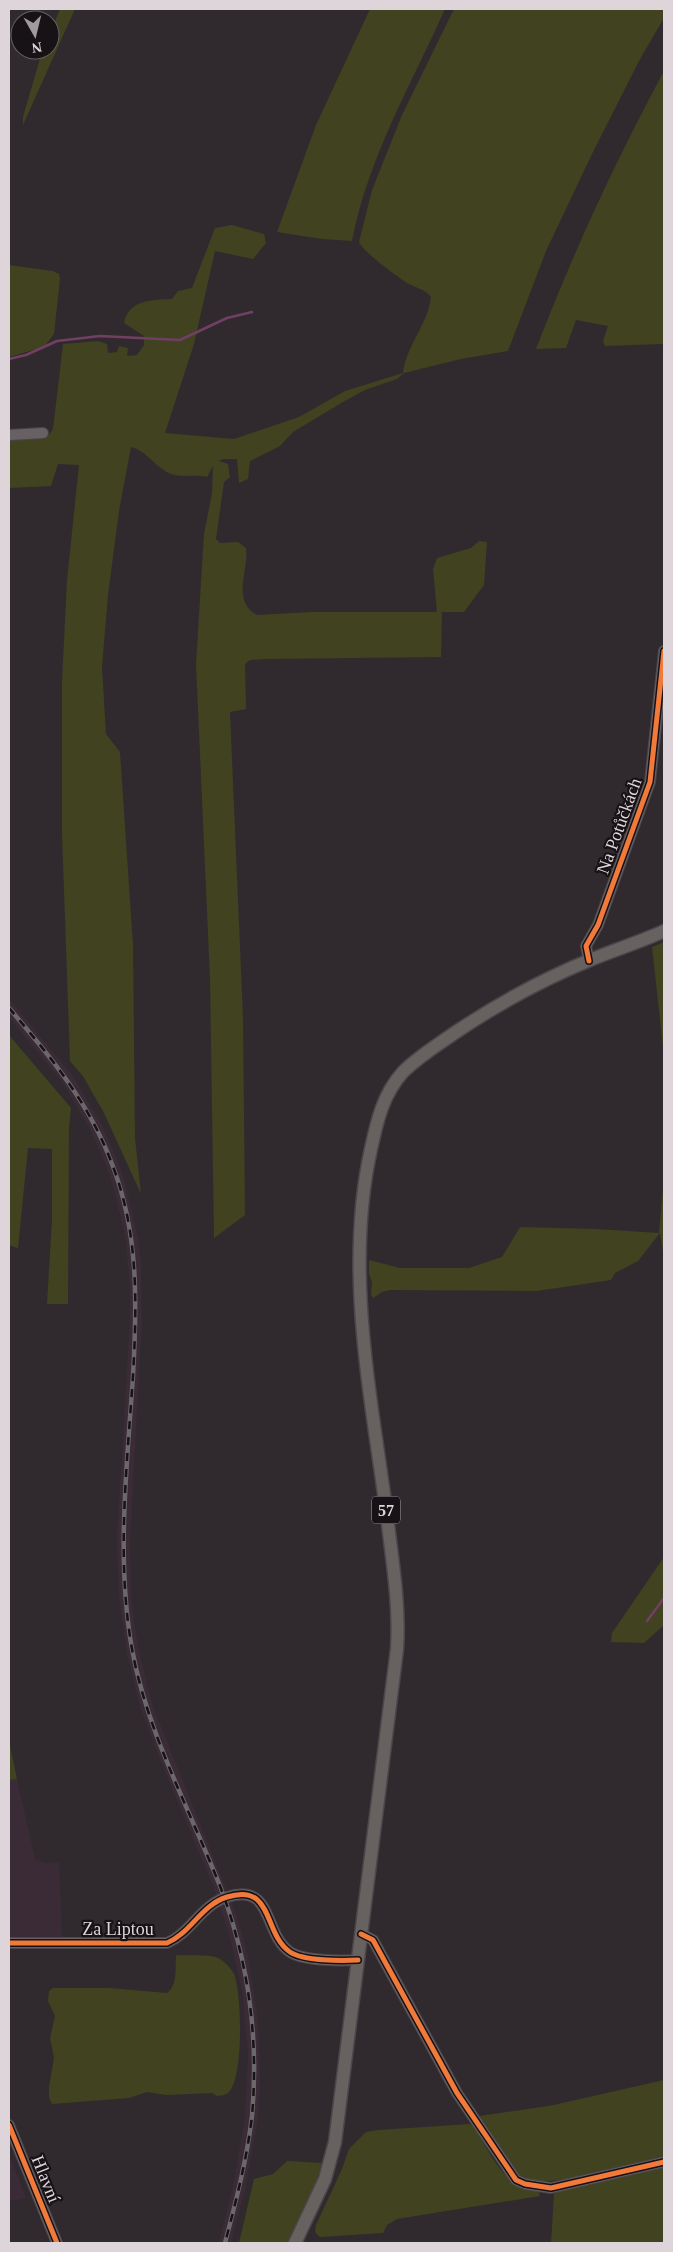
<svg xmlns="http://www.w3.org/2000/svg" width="673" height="2252" font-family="'Times New Roman',serif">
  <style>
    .built { fill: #3b2b37 }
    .green { fill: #404220 }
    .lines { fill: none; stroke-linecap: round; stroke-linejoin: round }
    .stream { stroke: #723f64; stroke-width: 2.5 }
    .minor-casing { stroke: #4b464a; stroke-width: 12 }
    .major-casing { stroke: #4b464a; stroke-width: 15 }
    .minor { stroke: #676165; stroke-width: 10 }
    .major { stroke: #67625f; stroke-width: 12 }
    .rail-casing { stroke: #6c676a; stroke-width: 4.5 }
    .rail { stroke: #171216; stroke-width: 2.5; stroke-dasharray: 8; stroke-linecap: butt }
    .cycleway-casing { stroke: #171216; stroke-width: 8 }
    .cycleway { stroke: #f17a3a; stroke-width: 5 }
    .labels { text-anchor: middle; stroke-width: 4.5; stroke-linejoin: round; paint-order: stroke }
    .shield { fill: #171216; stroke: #a29a9f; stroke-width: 1 }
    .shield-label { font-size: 16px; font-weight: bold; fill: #ddd5da }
    .street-label { font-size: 18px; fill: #ddd5da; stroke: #171216 }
  </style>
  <rect width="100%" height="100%" fill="#302a2e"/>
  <path class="built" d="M9,999L72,1075L101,1123L119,1164L127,1190L138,1238L141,1264L142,1319L130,1539L131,1595L134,1622L139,1651L152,1704L237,1916L248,1957L258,2019L260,2083L258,2118L245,2190L231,2243H219L233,2187L245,2116L248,2054L242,1990L230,1937L214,1888L160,1759L140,1707L127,1653L119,1595L117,1539L130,1319V1290L126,1240L115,1193L107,1168L90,1129L62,1082L9,1017Z
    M17,1779L35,1859L45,1863L59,1862L62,1939L9,1940V1780Z
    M9,2154L26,2198L9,2201Z"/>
  <path class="green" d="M60,9H75L23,125V117L41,55L43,50H50V34Z
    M370,9H445C411,85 368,158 352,241L322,239L277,232L316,125Z
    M454,9H664V18L639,61L592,154L546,251L508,351L461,359L404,373L397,379L365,390L343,402L293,432L280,446L250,461L248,479L239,483L237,459H223L219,461L228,464L230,477L224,482L216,539L220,543L238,542L246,548C249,571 231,601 257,615L311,612H437L433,569L437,558L471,548L479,541L487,542L484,585L464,612H440L442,613L441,657L268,659L250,660L245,664L246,709L230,712L243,1018L245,1215L214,1238L210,979L196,664L204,534L212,493L213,466L207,477C195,474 183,478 171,474C156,468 147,451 131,447L119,511L108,595L102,667L106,734L120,752L133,945L135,1138L141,1194L104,1113L83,1076L70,1061L62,833V682L67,580L79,465L58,464L51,486L9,488V439L48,436L53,429L63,344L98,341L107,344L108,353L117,352L119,346L128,348L127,356L137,355L144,345V336L124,323C129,299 153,300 172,299L178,291L192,288L215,228L232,225L264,234L266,243L253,259L215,251L194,344L165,433L234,439L299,417L345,391L403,373C406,346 428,324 431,297C425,289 416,288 407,283C397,276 364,253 359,242L372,190L402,115Z
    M664,71V344L605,346L603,341L608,326L576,320L566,348L536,349C573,253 615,162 664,71Z
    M9,265L53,271L59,274L60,279L54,334L44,347L9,357Z
    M664,942V1056L652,947Z
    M9,1035L71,1108L69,1128L68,1304H47L52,1220V1149L28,1148L18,1248L9,1245Z
    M664,1178V1258L660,1233L638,1261L615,1273L611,1280L537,1291L390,1290L382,1292L373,1298L371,1295L372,1282L369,1274V1260L400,1268H469L502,1257L520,1227L596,1229L659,1233Z
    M664,1557V1625L644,1643L611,1642L612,1633Z
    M9,1741L17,1779L9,1780Z
    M176,1955C187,1956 209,1954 218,1958C223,1960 232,1969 234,1974C242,1993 244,2080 228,2093C225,2095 221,2096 217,2096L212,2093L166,2095L147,2092L129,2098L52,2104L49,2098V2087L54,2058L50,2038L55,2016L48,2001L49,1991L53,1988H110L167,1993C178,1985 175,1968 176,1955Z
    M664,2080V2156C635,2163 538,2195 516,2174C508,2166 485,2127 479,2116L549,2106Z
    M470,2124L474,2126C489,2151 504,2189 538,2190L540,2196L397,2219L387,2225L383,2233L320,2237L315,2232L316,2225L342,2169L349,2149L366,2132L378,2130Z
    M287,2161L322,2163L315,2185L287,2243H239L254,2179L273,2174Z
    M664,2164V2243H551L554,2194L556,2190Z"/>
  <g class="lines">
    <path class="stream" d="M9,359L26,355L57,341L100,336L180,340L227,318L252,312
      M647,1621L664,1598"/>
    <defs>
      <path id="minor" d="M9,435L43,433
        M589,961L586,946L598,925L650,782L664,651
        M361,1934L373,1940L457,2093L516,2180L525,2184L551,2188L664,2162
        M9,1943H167C191,1933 201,1905 227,1897C274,1882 263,1934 290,1952C303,1961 342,1961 358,1960
        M9,2125L57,2243"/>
      <path id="major" d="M295,2243L325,2179L335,2142L397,1649C400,1604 392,1560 387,1516C371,1395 344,1270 371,1149C377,1121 383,1094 403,1072C418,1057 436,1046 453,1034C496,1005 541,980 590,960C614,950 640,942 664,931"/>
    </defs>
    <use href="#minor" class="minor-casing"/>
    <use href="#major" class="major-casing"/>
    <use href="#minor" class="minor"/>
    <use href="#major" class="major"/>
    <defs>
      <path id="rail" d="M9,1008C50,1056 90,1104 112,1164C139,1233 137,1304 133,1376C127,1466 116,1559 132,1649C147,1732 189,1808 220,1886C248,1959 259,2038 252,2116C247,2159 236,2201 225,2243"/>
    </defs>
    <use href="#rail" class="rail-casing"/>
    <use href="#rail" class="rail"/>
    <defs>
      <path id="cycleway" d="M589,961L586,946L598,925L650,782L664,651
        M361,1934L373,1940L457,2093L516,2180L525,2184L551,2188L664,2162
        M9,1943H167C191,1933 201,1905 227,1897C274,1882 263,1934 290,1952C303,1961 342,1961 358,1960
        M9,2125L57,2243"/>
    </defs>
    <use href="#cycleway" class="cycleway-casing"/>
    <use href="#cycleway" class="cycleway"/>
  </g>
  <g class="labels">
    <rect class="shield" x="372" y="1496.5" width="28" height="27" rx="4"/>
    <g class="shield-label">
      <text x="386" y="1516">57</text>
    </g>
    <g class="street-label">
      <text transform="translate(619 826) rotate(-70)" y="6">Na Potůčkách</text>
      <text x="118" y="1935">Za Liptou</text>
      <text transform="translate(46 2179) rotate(68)" y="6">Hlavní</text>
    </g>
  </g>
  <rect width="673" height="2252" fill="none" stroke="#ddd5da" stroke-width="20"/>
  <g transform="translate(35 35) rotate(172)"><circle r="24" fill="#171216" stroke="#666064"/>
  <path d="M0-4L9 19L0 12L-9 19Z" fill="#a0999e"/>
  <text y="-8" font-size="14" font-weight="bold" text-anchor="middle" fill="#ddd5da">N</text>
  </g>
</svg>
